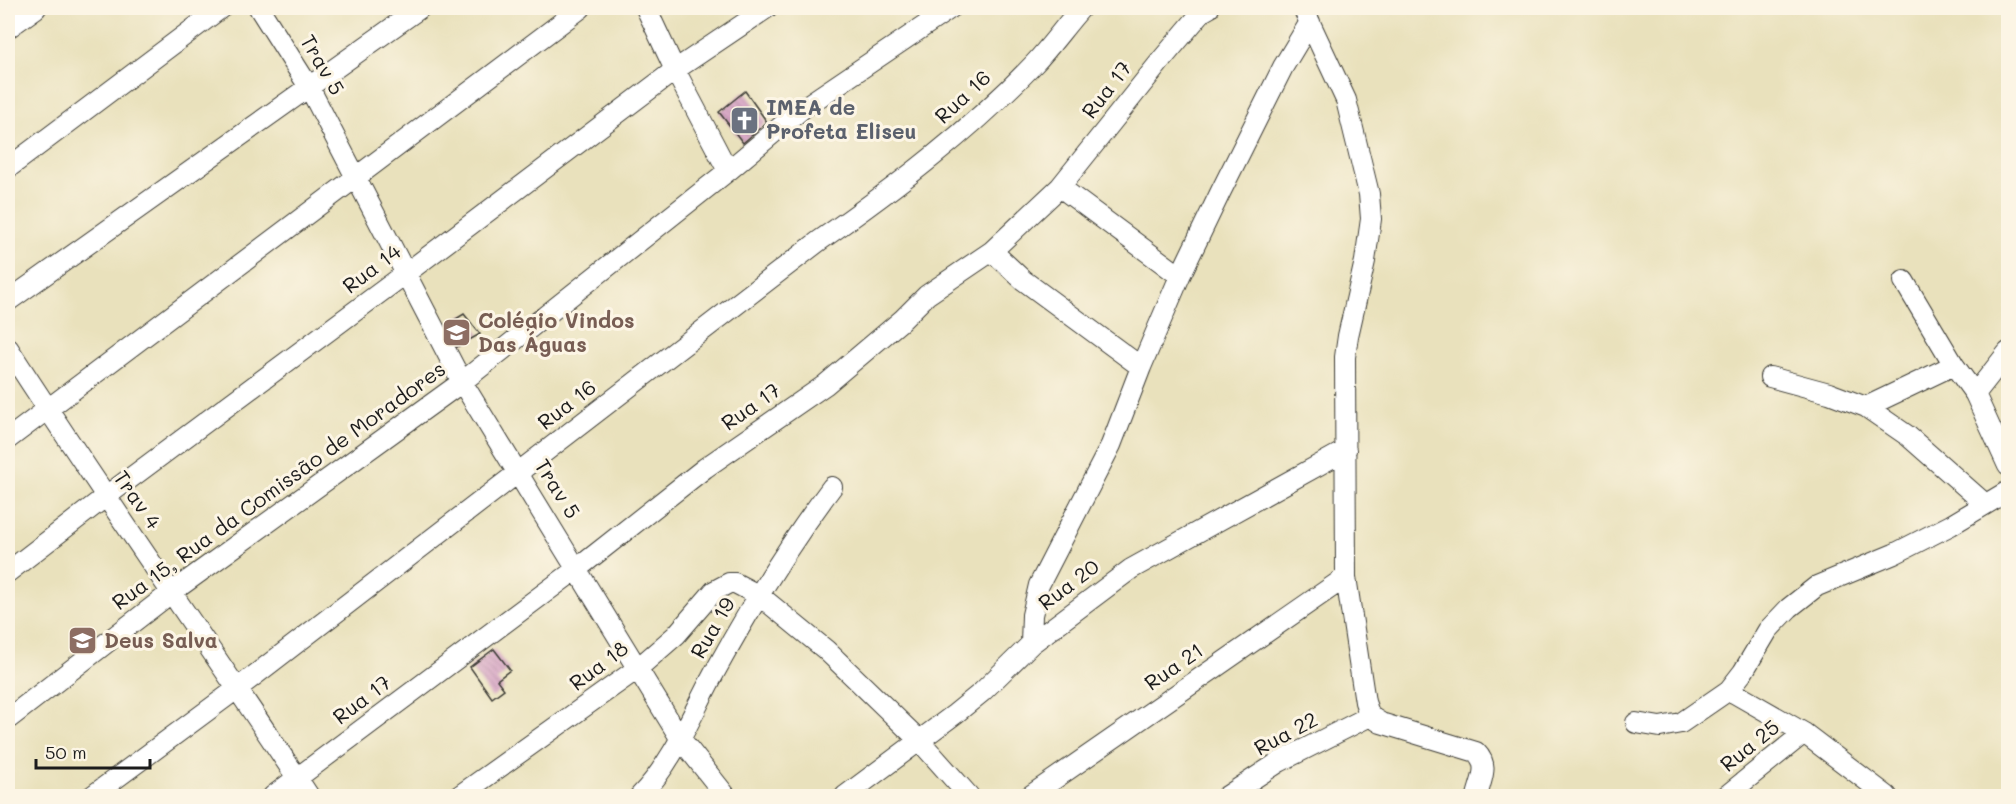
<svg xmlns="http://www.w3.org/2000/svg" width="2016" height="804" font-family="Mali,sans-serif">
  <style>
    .building { fill: url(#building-back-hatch) }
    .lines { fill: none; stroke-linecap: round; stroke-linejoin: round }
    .minor-casing { stroke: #3b3a34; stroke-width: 22 }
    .minor { stroke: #fff; stroke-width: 20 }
    .labels { text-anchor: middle; stroke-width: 6; stroke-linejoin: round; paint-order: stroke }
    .street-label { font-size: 21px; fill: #1c1c1c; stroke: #fcf5e5 }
    .worship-label { font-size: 21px; font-weight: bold; fill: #5b616d; stroke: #fcf5e5; text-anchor: start }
    .education-label { font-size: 21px; font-weight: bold; fill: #785e54; stroke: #fcf5e5; text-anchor: start }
  </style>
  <defs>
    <pattern id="building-back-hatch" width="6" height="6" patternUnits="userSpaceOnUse" patternTransform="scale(1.5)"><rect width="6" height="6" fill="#d49ec2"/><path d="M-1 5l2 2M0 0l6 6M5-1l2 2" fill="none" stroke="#ab809d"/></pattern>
  </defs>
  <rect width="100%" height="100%" fill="#fcf5e5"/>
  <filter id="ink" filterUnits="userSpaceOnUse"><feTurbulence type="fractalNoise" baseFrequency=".0167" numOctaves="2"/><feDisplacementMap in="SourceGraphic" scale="12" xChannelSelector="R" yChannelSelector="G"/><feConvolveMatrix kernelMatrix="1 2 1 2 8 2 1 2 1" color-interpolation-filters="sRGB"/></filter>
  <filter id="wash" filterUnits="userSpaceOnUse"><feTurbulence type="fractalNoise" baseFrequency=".008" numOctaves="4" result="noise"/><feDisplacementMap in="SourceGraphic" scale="24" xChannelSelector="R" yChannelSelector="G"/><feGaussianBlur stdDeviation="1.35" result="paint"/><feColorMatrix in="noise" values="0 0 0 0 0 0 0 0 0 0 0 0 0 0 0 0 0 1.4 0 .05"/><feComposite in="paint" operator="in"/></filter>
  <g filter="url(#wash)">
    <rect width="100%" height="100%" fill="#e9e1bc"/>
    <g id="blocks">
      <path class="building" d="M745,91L767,122L743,143L719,112Z
        M464,314L480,334L457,347L446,325Z
        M494,649L510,670L497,680L504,689L492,698L470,667Z"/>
    </g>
  </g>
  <g filter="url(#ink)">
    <use href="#blocks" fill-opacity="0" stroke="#3b3a34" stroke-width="1.5"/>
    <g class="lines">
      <defs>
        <path id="minor" d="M259,8L309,87L462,382L680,738L726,796
          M646,8L675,70L728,171
          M1303,8L1346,100L1369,194L1371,219L1365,261L1348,336L1345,357L1346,577L1365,702L1370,716L1381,723L1476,752C1490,766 1481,779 1477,796
          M8,28L36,8
          M8,168L221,8
          M1060,187L1180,276
          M992,251L1023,280L1141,367
          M1904,281L1954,365L1975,394L2008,466
          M8,301L420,8
          M8,348C105,499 210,646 309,796
          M1770,377L1829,393L1866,407L1908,436L1984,503
          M1975,394L2008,352
          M1866,407L1954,365
          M8,439L581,8
          M8,572L105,497L405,274L675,70L767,8
          M1031,644L1032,615L1039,585L1111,445L1141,367L1180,276L1221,191L1283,67L1310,22
          M1729,690L1804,733L1887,796
          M8,719L172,592L462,382L728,171L803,108L951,8
          M1636,723L1660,727L1681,723L1729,690L1743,672L1768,630L1789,608L1817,586L1894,554L1951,525L2008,491
          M92,796L238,688L819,241C895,188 970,131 1034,64C1051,46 1065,26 1081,8
          M273,796L578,568L705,468L825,385L902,320L927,295L992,251L1060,187L1163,58L1202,12L1209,8
          M459,796L637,669L676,635L714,591L729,583H735L760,596L826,650L919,740L969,796
          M640,796C675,760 693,711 717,668C751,606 789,544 832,487
          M845,796L955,714L982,692L1031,644L1131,569L1346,450
          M1030,796L1346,577
          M1227,796L1279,762L1370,716
          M1726,796L1804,733"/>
      </defs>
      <use href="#minor" class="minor-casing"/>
      <use href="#minor" class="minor"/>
    </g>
  </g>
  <defs>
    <symbol id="church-square" viewBox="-11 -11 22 22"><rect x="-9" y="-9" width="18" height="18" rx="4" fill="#6b7280" stroke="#fcf5e5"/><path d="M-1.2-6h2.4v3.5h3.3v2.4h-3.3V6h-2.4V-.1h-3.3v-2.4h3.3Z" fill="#fff"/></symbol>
    <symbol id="school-square" viewBox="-11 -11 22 22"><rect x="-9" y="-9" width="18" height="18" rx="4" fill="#8d6e63" stroke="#fcf5e5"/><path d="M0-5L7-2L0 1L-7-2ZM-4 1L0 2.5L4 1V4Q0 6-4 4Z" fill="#fff"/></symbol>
  </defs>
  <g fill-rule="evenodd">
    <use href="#church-square" x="728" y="104" width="33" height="33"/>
    <use href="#school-square" x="440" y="316" width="33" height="33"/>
    <use href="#school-square" x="66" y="624" width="33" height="33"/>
  </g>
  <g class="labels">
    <g class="street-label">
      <text transform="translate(322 65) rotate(60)" y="7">Trav 5</text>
      <text transform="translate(1107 90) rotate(-52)" y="7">Rua 17</text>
      <text transform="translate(963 97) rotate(-43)" y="7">Rua 16</text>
      <text transform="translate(372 269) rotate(-37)" y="7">Rua 14</text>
      <text transform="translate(567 405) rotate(-38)" y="7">Rua 16</text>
      <text transform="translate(751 407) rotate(-35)" y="7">Rua 17</text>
      <text transform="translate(279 486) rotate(-36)" y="7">Rua 15, Rua da Comissão de Moradores</text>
      <text transform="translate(557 489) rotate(58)" y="7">Trav 5</text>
      <text transform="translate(137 500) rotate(55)" y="7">Trav 4</text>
      <text transform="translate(1069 585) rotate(-37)" y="7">Rua 20</text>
      <text transform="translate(713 628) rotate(-60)" y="7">Rua 19</text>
      <text transform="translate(599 666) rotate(-37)" y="7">Rua 18</text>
      <text transform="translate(1174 667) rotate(-35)" y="7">Rua 21</text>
      <text transform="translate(362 700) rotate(-37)" y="7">Rua 17</text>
      <text transform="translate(1286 734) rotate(-28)" y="7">Rua 22</text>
      <text transform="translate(1750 746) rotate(-39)" y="7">Rua 25</text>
    </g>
    <g class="worship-label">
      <text x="766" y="115">IMEA de<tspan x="766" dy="24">Profeta Eliseu</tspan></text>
    </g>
    <g class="education-label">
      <text x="478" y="328">Colégio Vindos<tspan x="478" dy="24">Das Águas</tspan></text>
      <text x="104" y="648">Deus Salva</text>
    </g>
  </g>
  <rect width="2016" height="804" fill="none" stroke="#fcf5e5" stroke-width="30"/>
  <path d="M36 759v9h114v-9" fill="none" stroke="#1c1c1c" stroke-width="3"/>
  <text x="45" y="759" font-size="18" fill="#1c1c1c" stroke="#fcf5e5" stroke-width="4.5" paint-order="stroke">50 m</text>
</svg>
